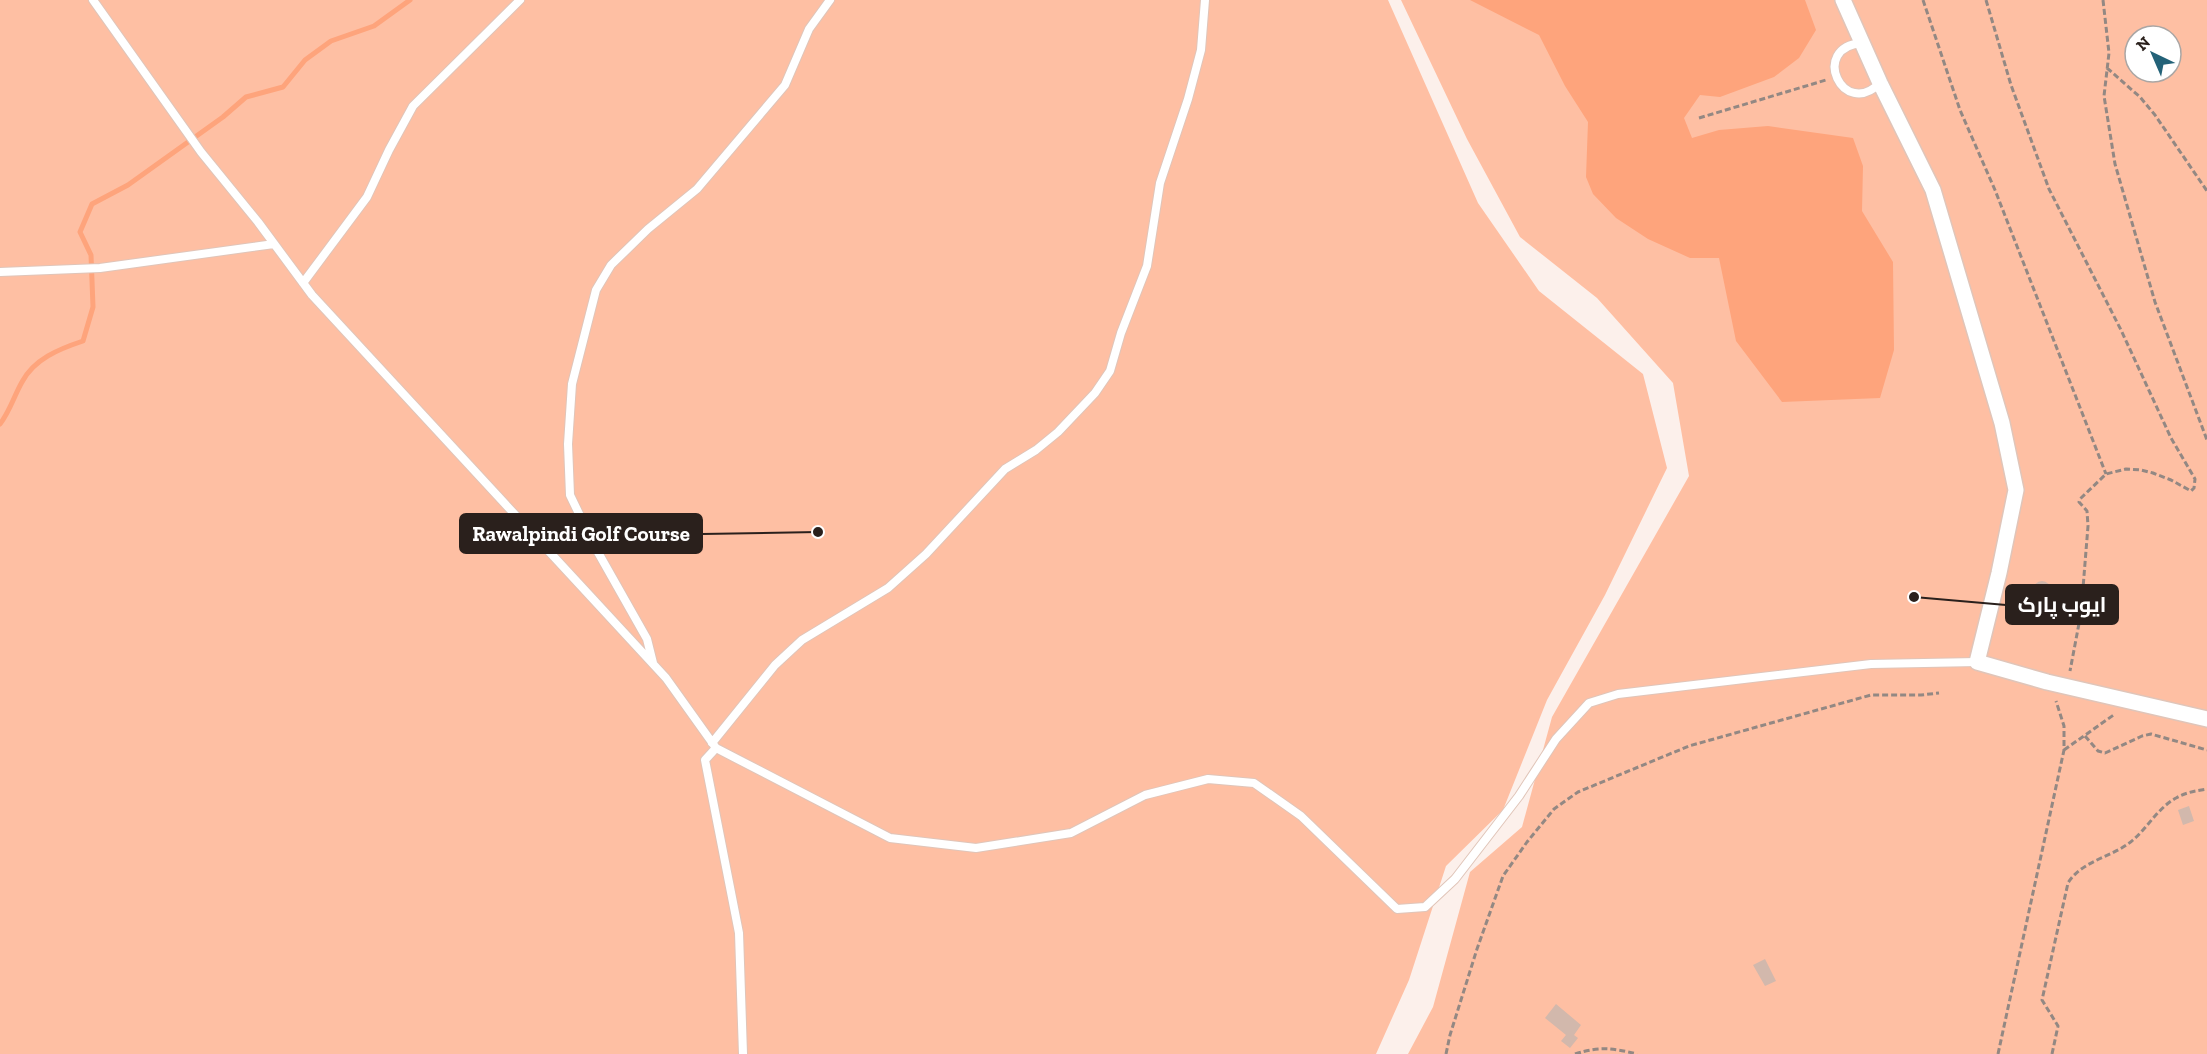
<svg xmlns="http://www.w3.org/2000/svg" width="2207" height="1054" font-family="'Zilla Slab',Cairo,serif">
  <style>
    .green { fill: #febfa3; fill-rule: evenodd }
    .water { fill: #fea47c }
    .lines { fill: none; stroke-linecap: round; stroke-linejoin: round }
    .stream { stroke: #fea47c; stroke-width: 5 }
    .building { fill: #d2b8ac }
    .lane-casing { stroke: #e0c5b9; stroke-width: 10 }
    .street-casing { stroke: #e0c5b9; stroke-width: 18 }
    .path { stroke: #938883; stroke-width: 3; stroke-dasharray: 6 3; stroke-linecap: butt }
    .lane { stroke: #fff; stroke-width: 8 }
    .street { stroke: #fff; stroke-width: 15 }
    .leader { fill: none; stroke: #2a201c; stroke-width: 2 }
    .callout-dot { fill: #2a201c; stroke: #fff; stroke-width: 2 }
    .callout { fill: #2a201c; stroke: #2a201c; stroke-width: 2 }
    .callout-label { font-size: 21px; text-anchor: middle; font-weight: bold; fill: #fff }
  </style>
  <rect width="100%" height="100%" fill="#fcf0eb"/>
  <path class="green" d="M0,0H1388L1478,203L1539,291L1643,374L1667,468L1605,595L1547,700L1503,810L1446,866L1409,980L1376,1054H0Z
    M1401,0H2207V1054H1408L1433,1007L1470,872L1522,827L1552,717L1689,476L1673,383L1597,298L1520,237L1467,139ZM2135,36H2171V72H2135Z"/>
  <path class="water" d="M1470,0H1805L1816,30L1799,58L1774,77L1720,97L1700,95L1684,118L1692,138L1719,130L1768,126L1853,138L1863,166L1862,211L1893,262L1894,350L1880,398L1782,402L1736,341L1719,258H1690L1648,239L1616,218L1593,194L1586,177L1588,122L1565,86L1539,35Z"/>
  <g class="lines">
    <path class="stream" d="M0,424C10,411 14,396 22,382C34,359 59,349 83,341L93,307L91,255L80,232L92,204L128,185L223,117L246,97L283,87L305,60L331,41L374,26L410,0"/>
  </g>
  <path class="building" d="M2033 590a9 9 0 1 1 18 0a9 9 0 1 1-18 0Z
    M2189,806L2194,821L2183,825L2178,810Z
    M1765,959L1776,981L1765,986L1753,965Z
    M1556,1004L1581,1025L1574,1035L1578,1038L1570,1048L1561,1041L1566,1035L1545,1018Z"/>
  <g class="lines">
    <defs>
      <path id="lane" d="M93,0L201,152L258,222L312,295L666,678L716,748L890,838L976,848L1071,833L1145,795L1208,779L1254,783L1301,816L1397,909L1425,907L1455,879L1519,796L1556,739L1589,703L1618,694L1871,664L1977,662
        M1862,43C1809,47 1843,120 1880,83
        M0,272L100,268L274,244
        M303,283L367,197L389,150L413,106L520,0
        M653,663L647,639L595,547L570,495L568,444L572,384L596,290L611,265L648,229L697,189L785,85L809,29L830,0
        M712,743L775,665L802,640L888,588L926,554L1005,469L1036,450L1058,432L1095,393L1110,371L1121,333L1147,266L1160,183L1188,99L1201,50L1205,0
        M716,748L705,760L739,933L743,1054"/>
      <path id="street" d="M1843,0L1880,83L1933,190L2002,423L2016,490L1999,573L1977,662L2047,682L2207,719"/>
    </defs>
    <use href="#lane" class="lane-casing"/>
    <use href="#street" class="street-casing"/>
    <path class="path" d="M1923,0L1960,110L1995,190L2106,474
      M1986,0L2011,85L2049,189L2121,330L2171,438L2195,479L2194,488L2191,491L2171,480L2153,473L2141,470L2126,469L2106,474L2080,499L2079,502L2087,511L2088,526L2081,613L2070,671
      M2103,0L2109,53L2104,96L2115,164L2155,302L2207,440
      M2107,68L2140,97L2155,115L2207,191
      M1699,118L1826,80
      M2085,736L2098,751L2105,753L2142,736L2151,734L2207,750
      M2064,750L2115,714
      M1446,1054L1450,1035L1477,949L1503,876L1527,842L1554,809L1578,792L1689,746L1871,695H1921L1939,693
      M1575,1054C1600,1046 1612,1048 1637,1054
      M1998,1054L2064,750V726L2056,701
      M2052,1054L2058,1026L2042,1000L2068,883C2082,860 2114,857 2133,840C2148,827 2158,808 2176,798C2186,792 2196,791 2207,789"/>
    <use href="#lane" class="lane"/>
    <use href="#street" class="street"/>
  </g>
  <path class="leader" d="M818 532L702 534M1914 597L2006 605"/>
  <g class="callout-dot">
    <circle cx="818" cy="532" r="6"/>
    <circle cx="1914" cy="597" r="6"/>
  </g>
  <g class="callout">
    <rect x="460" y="514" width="242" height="39" rx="6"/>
    <rect x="2006" y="585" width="112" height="39" rx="6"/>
  </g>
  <g class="callout-label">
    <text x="581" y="541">Rawalpindi Golf Course</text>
    <text x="2062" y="612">ایوب پارک</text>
  </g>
  <g transform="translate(2153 54) rotate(316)"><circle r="28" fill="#ffffff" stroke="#aaa6a4" stroke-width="1.5"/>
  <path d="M0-4.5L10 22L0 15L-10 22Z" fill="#236278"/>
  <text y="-9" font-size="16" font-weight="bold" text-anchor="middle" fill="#2a201c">N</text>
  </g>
</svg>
